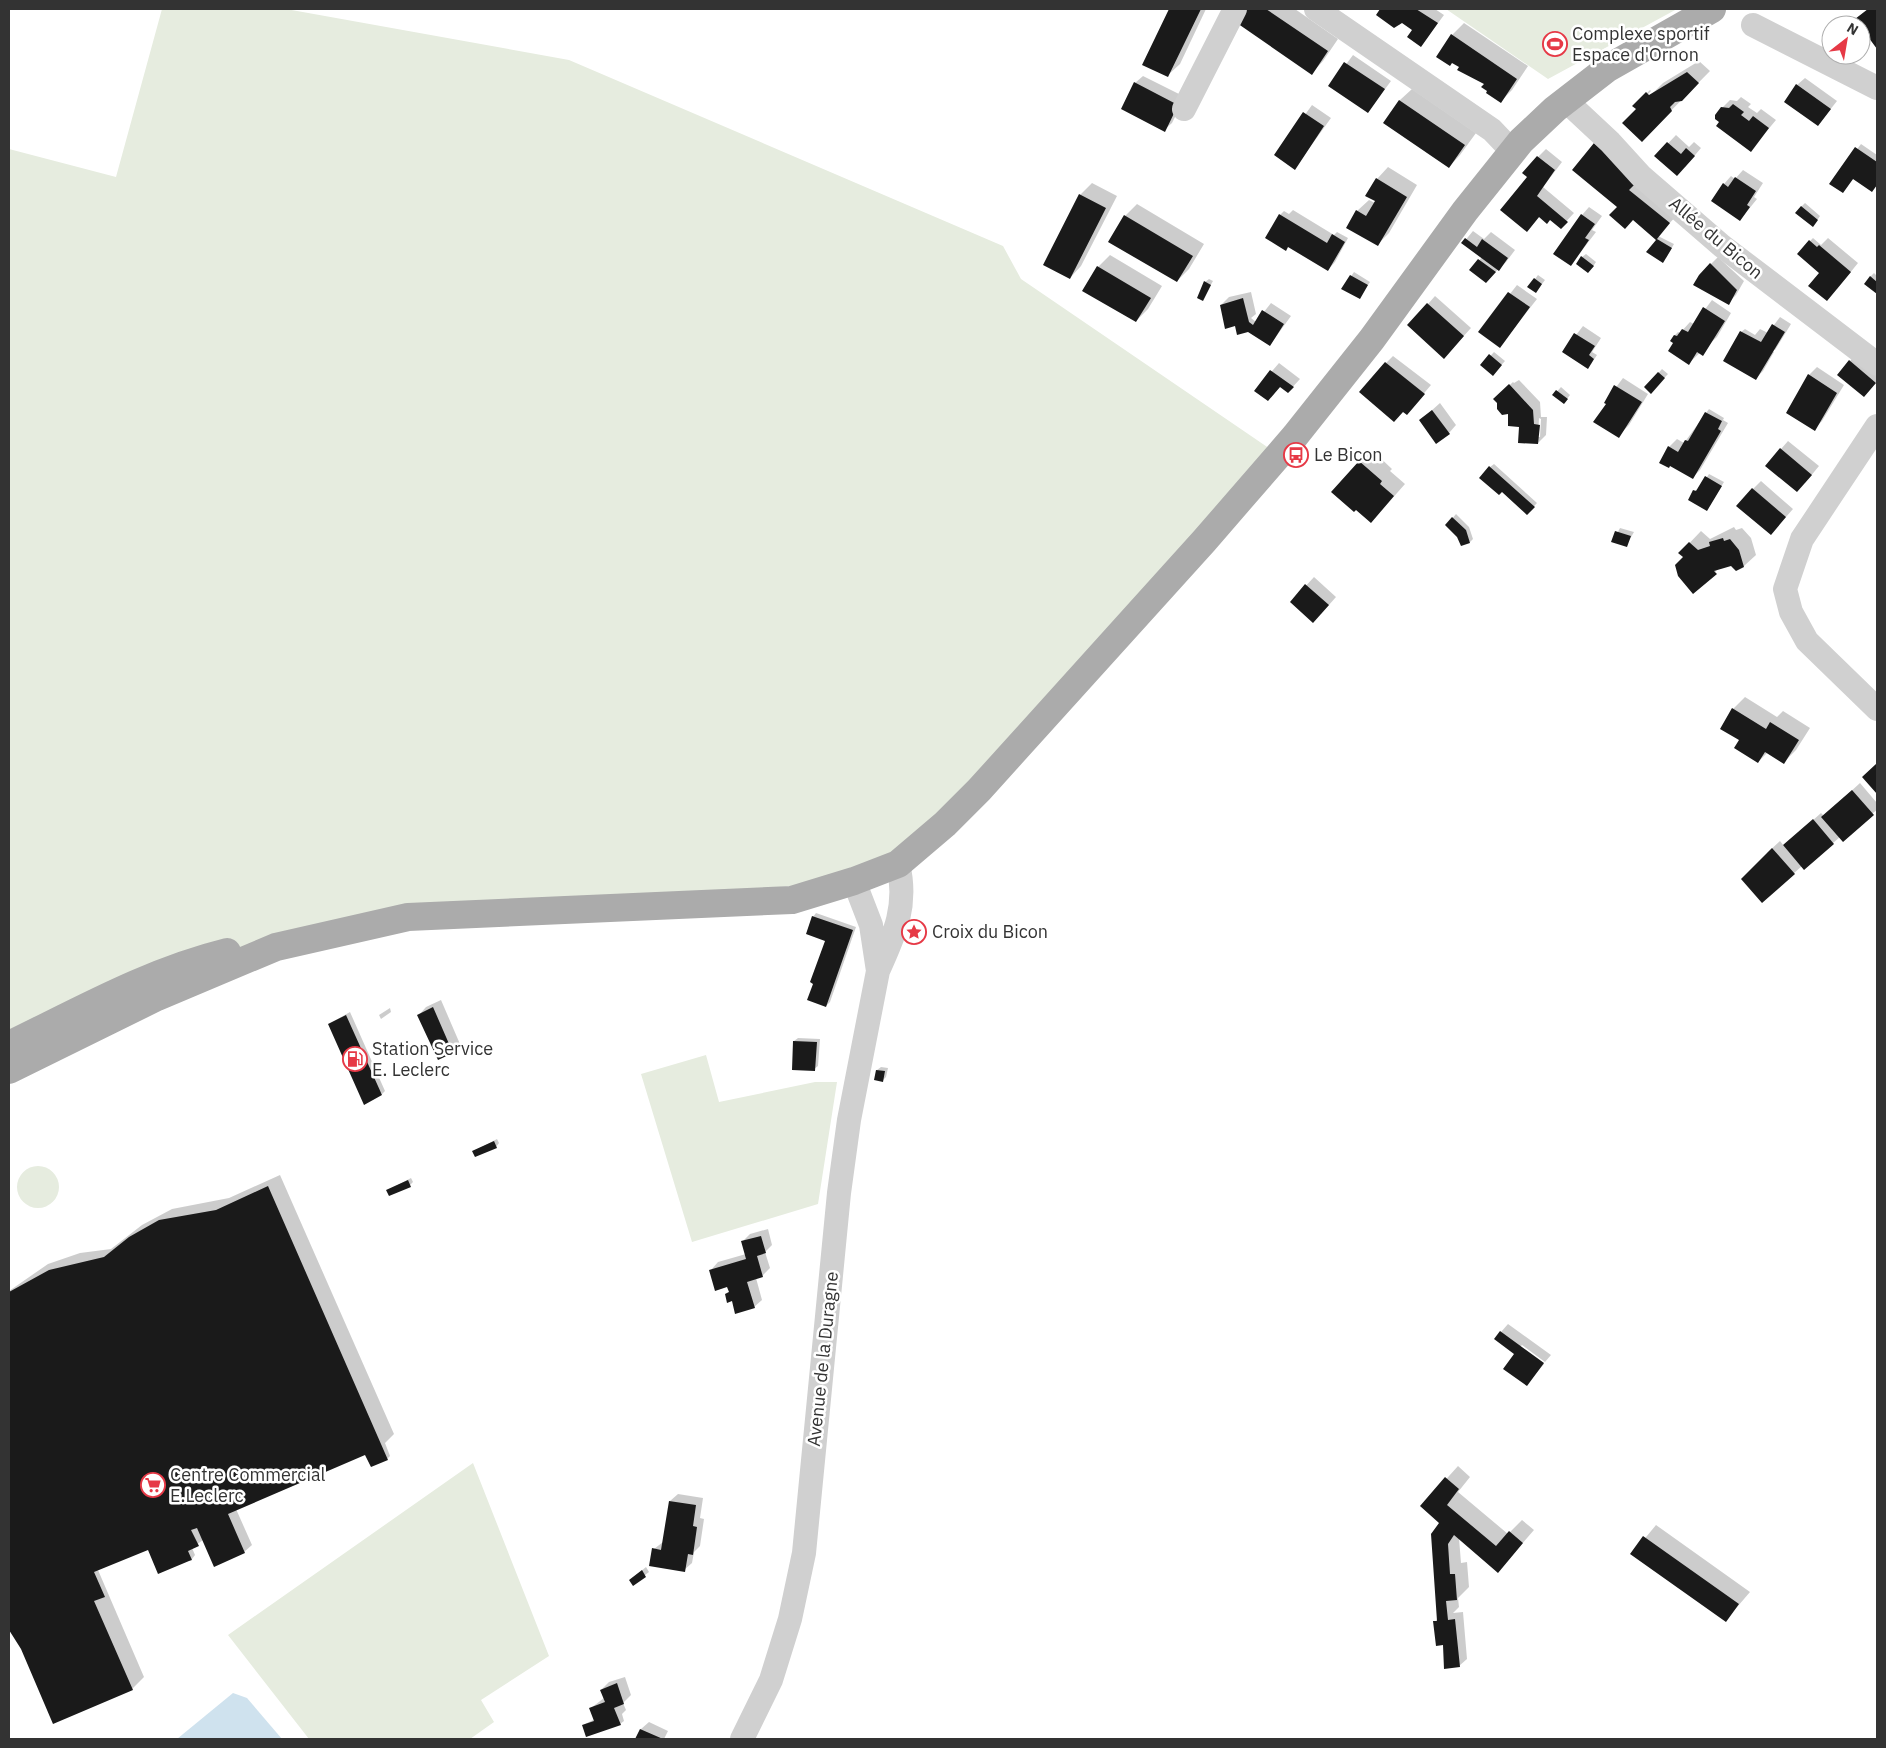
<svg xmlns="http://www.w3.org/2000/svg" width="1886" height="1748" font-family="'IBM Plex Sans',sans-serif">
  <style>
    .green { fill: #e6ecdf }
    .water { fill: #cfe2ee }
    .shadow { fill: #0003; fill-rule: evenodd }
    .building { fill: #1a1a1a }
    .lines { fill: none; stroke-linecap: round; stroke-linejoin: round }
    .minor { stroke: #d0d0d0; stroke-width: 24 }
    .major { stroke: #ababab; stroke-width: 28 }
    .labels { text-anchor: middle; stroke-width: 5; stroke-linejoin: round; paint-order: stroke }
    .poi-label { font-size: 18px; fill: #333; stroke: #fff; text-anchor: start }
    .street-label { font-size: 18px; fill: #333; stroke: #fff }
  </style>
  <rect width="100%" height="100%" fill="#fff"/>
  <path class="green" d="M162,9H286L569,60L1003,246L1021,279L1279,455L979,790L854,881L408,917L276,947L9,1070V149L116,177Z
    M1446,9H1677L1548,79Z
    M706,1055L719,1102L815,1082H837L818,1204L692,1242L641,1074Z
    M17 1187a21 21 0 1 1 42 0a21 21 0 1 1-42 0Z
    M473,1463L549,1656L481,1700L494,1722L470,1739H309L228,1635Z"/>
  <path class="water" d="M233,1693L247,1698L282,1739H177Z"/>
  <path class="shadow" d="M1170,9H1206L1180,64L1168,75L1144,64Z
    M1243,9H1295L1338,39L1323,61L1312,73Z
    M1381,9H1435L1444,15L1421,46L1414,30L1402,22L1399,25L1377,15Z
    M1868,9H1877V47L1856,19Z
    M1464,23L1528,66L1512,90L1501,101L1485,84L1453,62L1452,35Z
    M1353,55L1391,81L1368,112L1330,86Z
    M1699,61L1710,71L1654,128L1634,106L1650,90L1651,91L1645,97L1647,99L1663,83Z
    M1143,76L1185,97L1172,123L1164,130L1135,83Z
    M1805,78L1837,101L1818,125L1797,85Z
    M1412,89L1476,133L1460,155L1449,167L1385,122L1400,100Z
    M1741,97L1751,104L1748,107L1757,113L1761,109L1776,120L1751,150L1721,122L1722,108L1730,100L1737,101Z
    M1312,105L1331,118L1295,168L1276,155Z
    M1676,135L1689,147L1694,142L1701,148L1685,167L1656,156Z
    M1595,144L1677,215L1658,236L1674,244L1666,258L1658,240L1619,206Z
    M1861,144L1877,155V185L1872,190L1854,178L1843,191L1831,183Z
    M1546,149L1562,162L1543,187L1574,213L1561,227L1551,218L1540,216L1527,231L1528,176L1538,157Z
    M1388,167L1417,185L1389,233L1377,245L1357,211L1369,200L1375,203L1377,179Z
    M1743,170L1763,183L1754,197L1757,199L1740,220L1724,184L1731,176L1735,179Z
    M1092,183L1117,196L1081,266L1070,278L1080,195Z
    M1805,203L1820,216L1816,222L1801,207Z
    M1137,204L1204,244L1189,269L1177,281L1125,216Z
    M1589,207L1602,216L1592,230L1596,232L1577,257L1582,215Z
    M1293,210L1334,235L1337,232L1348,238L1335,262L1328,270L1289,246L1267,238L1280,215L1284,211L1289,214Z
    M1473,231L1484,239L1491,232L1515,250L1506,262L1489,278L1471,270L1482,257L1463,243Z
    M1813,238L1821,245L1828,238L1858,263L1837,289L1820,273L1810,241Z
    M1586,254L1596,262L1592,268L1582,257Z
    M1110,255L1162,286L1148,309L1136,321L1098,267Z
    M1718,257L1744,281L1736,295L1728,303L1700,275Z
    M1354,272L1370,282L1359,298L1343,288Z
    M1874,273L1877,276L1876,292L1870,277Z
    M1538,275L1545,280L1539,288L1535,279Z
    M1209,279L1213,281L1203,299L1205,282Z
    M1517,285L1537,299L1500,346L1480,332Z
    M1251,292L1256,314L1251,318L1256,322L1271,303L1291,316L1270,345L1236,324L1221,305L1229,297Z
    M1435,296L1471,328L1451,350L1428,304Z
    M1712,300L1731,313L1717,337L1689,363L1675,335L1678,332L1680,333L1690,322L1694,324Z
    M1780,317L1791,324L1775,350L1767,345L1766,347L1774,352L1763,371L1755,379L1741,332L1745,329L1755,335L1760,329L1768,333Z
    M1583,326L1601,338L1592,352L1597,355L1591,364L1563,352Z
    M1494,352L1505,361L1496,371L1482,365Z
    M1857,353L1877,370V381L1871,388L1850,361Z
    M1393,356L1431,385L1414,405L1386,363Z
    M1279,363L1300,379L1288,392L1281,386L1268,400L1255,391Z
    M1817,367L1844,385L1822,421L1814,429L1787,412L1809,375Z
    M1662,369L1668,374L1651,392L1646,387Z
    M1623,378L1648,394L1629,425L1618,436L1608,404L1605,402Z
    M1519,380L1540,402L1541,417H1547L1546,435L1538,443L1495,399L1513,382L1514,383ZM1539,418L1541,419L1540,437H1538Z
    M1561,387L1570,395L1567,399L1554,395Z
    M1440,403L1456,425L1449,433L1421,420Z
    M1709,409L1724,418L1723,420L1728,423L1700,470L1693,477L1669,447L1677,439L1684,443Z
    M1788,441L1819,466L1805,483L1767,465Z
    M1372,450L1392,469L1390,471L1405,484L1382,510L1360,462Z
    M1494,464L1537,503L1527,514L1490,467Z
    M1709,474L1724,482L1707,510L1694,491L1700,488Z
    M1761,481L1793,509L1778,526L1753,489Z
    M1456,514L1469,527L1473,539L1470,542L1447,525Z
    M1734,527L1736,530L1742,528L1751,538L1756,555L1744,566L1731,565L1718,568L1712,577L1680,553L1701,531L1710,539Z
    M1620,528L1634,532L1626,546L1613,541Z
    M1314,577L1336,597L1321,614L1291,602Z
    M1745,697L1777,717L1783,711L1810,728L1796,750L1784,762L1768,752L1758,762L1741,740L1733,709Z
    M1860,783L1877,803V810L1840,837L1804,868L1802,866L1762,902L1767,853L1780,841L1784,846L1821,813L1824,816Z
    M816,913L856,927L830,1002L826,1006V940L813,917Z
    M441,1000L460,1044L453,1052L438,1059L419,1015L426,1007Z
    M390,1008L391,1012L381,1019L379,1015Z
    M350,1012L385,1091L382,1094L329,1024Z
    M798,1038L820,1039L818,1066L814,1069L794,1041Z
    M881,1067L888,1068L886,1077L882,1081L877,1070Z
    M497,1139L499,1143L496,1147L474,1151Z
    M280,1175L394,1434L385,1443L390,1456L387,1459L371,1451L236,1509L252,1545L244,1552L203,1540L192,1548L195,1555L192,1559L159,1573L153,1546L98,1570L144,1677L132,1689L22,1648L9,1629V1291L48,1264L80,1253L111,1249L142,1225L172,1209L229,1198Z
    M411,1178L413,1182L410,1185L388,1190Z
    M768,1229L772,1245L765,1252L770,1268L762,1276L756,1278L762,1300L754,1307L732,1300L726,1294L730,1291L728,1286L711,1270L718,1262L746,1254L742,1242L750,1234Z
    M1508,1324L1551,1355L1545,1362L1522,1345L1520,1347L1544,1364L1527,1384L1516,1354L1501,1332Z
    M1458,1466L1470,1477L1458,1492L1508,1534L1522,1520L1534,1530L1509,1559L1459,1538L1461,1563L1467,1562L1469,1587L1458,1598L1459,1607L1453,1613L1463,1612L1467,1659L1459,1666L1444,1644L1435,1622L1438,1618L1441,1522L1422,1506Z
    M678,1494L703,1498L700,1518L704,1519L700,1546L694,1552L692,1563L684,1570L654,1549L663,1542L670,1501Z
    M1656,1525L1750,1592L1726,1620L1632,1554Z
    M646,1567L649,1572L633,1584L630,1580Z
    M625,1677L631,1695L623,1703L626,1710L622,1714L624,1721L620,1724L583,1725L595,1719L591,1708L604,1698L601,1690L609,1682Z
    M649,1722L668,1731L664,1739H637L641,1729Z"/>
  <path class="building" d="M1169,9H1201L1168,77L1142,65Z
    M1242,9H1266L1328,51L1312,75L1234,21Z
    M1380,9H1416L1438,23L1421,47L1407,37L1412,30L1402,23L1394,28L1376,15Z
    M1868,9H1877V49L1855,19Z
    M1451,34L1517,79L1501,103L1486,93L1487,91L1481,87L1484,84L1457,70L1459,67L1452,63L1450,66L1436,57Z
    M1344,62L1385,89L1368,113L1328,86Z
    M1687,72L1699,83L1682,101L1675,102L1670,107L1672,111L1642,142L1622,123L1636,109L1632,106L1646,92L1649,95Z
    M1134,82L1178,105L1165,132L1121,109Z
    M1796,84L1831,109L1818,126L1784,102Z
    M1399,100L1465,145L1449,168L1383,123Z
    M1733,104L1744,112L1741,115L1749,121L1753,116L1769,128L1751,152L1716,126L1719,122L1715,119V115L1721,107L1729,108Z
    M1303,112L1324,126L1295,170L1274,155Z
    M1667,142L1681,154L1686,148L1695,156L1677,176L1654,156Z
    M1594,143L1638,181L1629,190L1670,223L1657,239L1672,248L1663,263L1646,252L1656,240L1633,220L1625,229L1609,215L1617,207L1572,170Z
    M1855,147L1877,162V185L1872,192L1853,179L1843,193L1829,184Z
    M1537,156L1555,170L1537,196L1568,222L1561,229L1550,220L1547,224L1539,217L1527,232L1500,210L1527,177L1522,173Z
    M1735,177L1756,191L1747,205L1750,207L1740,221L1711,201L1723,183L1728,187Z
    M1376,178L1407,197L1378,246L1346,228L1356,210L1366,216L1375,201L1365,196Z
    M1079,194L1106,208L1070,279L1043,265Z
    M1801,206L1818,220L1813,227L1795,213Z
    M1279,214L1327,243L1332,234L1345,242L1328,271L1288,247L1286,251L1265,238Z
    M1581,214L1595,224L1585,238L1589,240L1571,266L1553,254Z
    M1124,215L1193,256L1177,282L1108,242Z
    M1465,238L1477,247L1482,239L1508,258L1499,271L1461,243Z
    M1809,240L1817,247L1819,245L1851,272L1827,301L1808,286L1819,273L1797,254Z
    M1581,256L1594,266L1588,273L1576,264Z
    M1478,259L1496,272L1486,283L1469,270Z
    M1710,263L1737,290L1729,305L1693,285L1699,275Z
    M1097,266L1151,298L1136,322L1082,291Z
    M1350,275L1368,285L1360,299L1341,289Z
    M1870,276L1877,282V294L1864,284Z
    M1534,278L1542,284L1536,293L1527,287Z
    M1204,281L1211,285L1203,301L1197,298Z
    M1508,292L1530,307L1500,348L1478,332Z
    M1243,298L1249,322L1253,325L1262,310L1284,324L1270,346L1248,332L1237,335L1235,326L1225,329L1220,305Z
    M1427,303L1464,336L1444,359L1407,325Z
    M1703,307L1725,321L1703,356L1697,352L1689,365L1668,351L1673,343L1670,341L1674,335L1677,336L1682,329L1688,332Z
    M1772,324L1785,332L1756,380L1723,361L1740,331L1761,342Z
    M1574,333L1595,346L1589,355L1594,359L1588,369L1562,352Z
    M1489,354L1502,365L1493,376L1480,365Z
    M1849,360L1876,383L1864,397L1837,375Z
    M1385,362L1425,394L1407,415L1403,412L1394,422L1359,392Z
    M1270,370L1294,387L1288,393L1280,387L1268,401L1254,391Z
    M1658,372L1665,378L1651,394L1644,387Z
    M1808,374L1837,393L1815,431L1786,413Z
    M1509,384L1533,410L1534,424L1540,425L1538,444L1518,443L1519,427L1508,426V414L1502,415L1497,409V403L1493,399Z
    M1614,385L1642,402L1619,438L1593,422L1606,404L1604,403Z
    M1556,390L1568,399L1564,404L1552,395Z
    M1432,410L1450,434L1436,444L1419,420Z
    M1705,412L1722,421L1718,429L1721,431L1693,479L1670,466L1669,468L1659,463L1668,446L1678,452L1685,440L1688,441Z
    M1780,448L1812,475L1797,492L1765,466Z
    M1359,461L1382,481L1380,484L1394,496L1371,523L1356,510L1354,512L1331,492Z
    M1489,466L1535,507L1527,515L1502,492L1499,495L1479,478Z
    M1705,476L1722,486L1707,511L1688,500L1693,490L1696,491Z
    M1752,488L1786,517L1771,535L1736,506Z
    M1452,517L1466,530L1470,543L1461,546L1457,537L1445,525Z
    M1615,531L1631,536L1627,547L1611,542Z
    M1723,538L1724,541L1730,539L1739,550L1744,567L1736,571L1731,566L1714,571L1717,574L1693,594L1678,576L1675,565L1683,557L1678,553L1689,542L1698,550L1710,546L1709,542Z
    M1305,584L1329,605L1313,623L1290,602Z
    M1732,708L1766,729L1770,722L1799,740L1784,764L1765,752L1758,763L1734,748L1739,740L1720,729Z
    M1876,764L1877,765V794L1862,777Z
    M1852,790L1874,815L1843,842L1821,817Z
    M1813,819L1834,844L1804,870L1783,845Z
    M1772,848L1795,874L1762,903L1741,879Z
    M812,916L853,930L826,1007L807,1000L813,984L810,982L825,941L806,934Z
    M433,1007L453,1053L438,1060L417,1015Z
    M346,1015L382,1095L364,1105L328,1024Z
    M793,1041L817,1042L815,1071L792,1070Z
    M876,1070L885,1071L883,1082L874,1080Z
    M494,1141L497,1148L475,1157L472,1151Z
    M408,1180L411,1187L389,1196L386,1190Z
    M268,1186L388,1460L371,1467L365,1455L228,1514L245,1553L214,1567L197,1528L191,1530L199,1546L188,1551L192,1560L189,1561L158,1574L148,1550L94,1572L105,1597L94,1601L133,1690L53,1724L21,1649L9,1630V1292L49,1270L104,1257L129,1237L159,1220L216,1210Z
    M761,1236L766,1253L757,1256L763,1277L747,1282L755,1308L735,1314L732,1301L727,1303L725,1294L729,1292L727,1287L715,1291L709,1270L746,1259L741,1241Z
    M1500,1331L1544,1363L1527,1386L1503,1369L1514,1354L1494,1339Z
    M1445,1477L1459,1489L1447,1505L1496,1546L1509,1531L1523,1543L1498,1573L1454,1535L1448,1544L1450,1574H1455L1457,1600L1446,1601L1448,1620L1455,1619L1460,1667L1444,1669L1443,1645L1436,1646L1433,1621H1437L1431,1534L1439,1523L1420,1506Z
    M669,1501L696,1505L693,1526L697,1527L693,1555L688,1554L685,1572L649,1566L652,1548L661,1550Z
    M1643,1536L1739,1604L1726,1622L1630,1554Z
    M642,1570L646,1577L633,1586L629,1580Z
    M617,1683L624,1704L614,1708L621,1725L586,1737L582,1725L594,1721L589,1708L605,1702L600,1690Z
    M640,1729L663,1739H635Z"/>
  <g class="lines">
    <path class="minor" d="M1316,9L1492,130L1512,151
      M1753,25L1877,88
      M1565,100L1610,142L1641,176L1722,246L1877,364
      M1184,109L1235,9
      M1877,426L1802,539L1785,589L1791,612L1807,641L1877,709
      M878,971C895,934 908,905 898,864
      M742,1739L771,1680L790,1619L804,1553L839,1193L849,1120L878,971L871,925L854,881"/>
    <path class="major" d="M9,1045C81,1010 150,971 227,952
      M9,1070L157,997L276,947L408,917L792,900L854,881L898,864L945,824L979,790L1204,541L1295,436L1372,339L1465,211L1521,141L1555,109L1608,68L1712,9"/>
  </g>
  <defs>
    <symbol id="stadium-ring" viewBox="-11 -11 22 22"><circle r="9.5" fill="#fff" stroke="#e63946" stroke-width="1.5"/><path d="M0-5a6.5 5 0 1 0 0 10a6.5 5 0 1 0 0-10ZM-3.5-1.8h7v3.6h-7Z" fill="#e63946"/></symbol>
    <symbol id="bus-ring" viewBox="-11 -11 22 22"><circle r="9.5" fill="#fff" stroke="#e63946" stroke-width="1.5"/><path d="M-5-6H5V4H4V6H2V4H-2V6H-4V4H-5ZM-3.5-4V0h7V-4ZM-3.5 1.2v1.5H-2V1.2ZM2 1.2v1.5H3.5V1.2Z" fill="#e63946"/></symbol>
    <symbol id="sight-ring" viewBox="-11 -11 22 22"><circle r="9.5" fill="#fff" stroke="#e63946" stroke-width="1.5"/><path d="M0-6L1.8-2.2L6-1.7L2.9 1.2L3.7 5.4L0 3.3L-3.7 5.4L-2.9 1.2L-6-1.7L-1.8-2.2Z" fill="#e63946"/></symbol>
    <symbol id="fuel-ring" viewBox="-11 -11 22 22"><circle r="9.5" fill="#fff" stroke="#e63946" stroke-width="1.5"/><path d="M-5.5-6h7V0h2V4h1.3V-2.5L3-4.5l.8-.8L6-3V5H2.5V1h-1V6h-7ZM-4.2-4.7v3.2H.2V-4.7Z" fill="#e63946"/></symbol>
    <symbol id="supermarket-ring" viewBox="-11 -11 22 22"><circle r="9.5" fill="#fff" stroke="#e63946" stroke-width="1.5"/><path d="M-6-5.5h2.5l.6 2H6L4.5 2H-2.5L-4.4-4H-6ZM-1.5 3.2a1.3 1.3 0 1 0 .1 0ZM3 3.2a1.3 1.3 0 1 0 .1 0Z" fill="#e63946"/></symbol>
  </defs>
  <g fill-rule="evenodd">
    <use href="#stadium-ring" x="1541" y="30" width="28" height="28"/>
    <use href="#bus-ring" x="1282" y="441" width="28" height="28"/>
    <use href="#sight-ring" x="900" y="918" width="28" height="28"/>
    <use href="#fuel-ring" x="341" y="1045" width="28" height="28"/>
    <use href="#supermarket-ring" x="139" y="1471" width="28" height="28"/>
  </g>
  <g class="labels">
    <g class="poi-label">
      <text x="1572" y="40">Complexe sportif<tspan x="1572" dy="21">Espace d'Ornon</tspan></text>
      <text x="1314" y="461">Le Bicon</text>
      <text x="932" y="938">Croix du Bicon</text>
      <text x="372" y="1055">Station Service<tspan x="372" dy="21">E. Leclerc</tspan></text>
      <text x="170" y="1481">Centre Commercial<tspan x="170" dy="21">E.Leclerc</tspan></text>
    </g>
    <g class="street-label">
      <text transform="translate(1716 238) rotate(40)" y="6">Allée du Bicon</text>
      <text transform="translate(823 1359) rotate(-84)" y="6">Avenue de la Duragne</text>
    </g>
  </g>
  <rect width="1886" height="1748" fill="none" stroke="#333333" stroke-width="20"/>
  <g transform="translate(1846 40) rotate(31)"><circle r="24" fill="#ffffff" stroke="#adadad"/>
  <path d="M0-4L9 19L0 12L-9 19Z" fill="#e63946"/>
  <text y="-8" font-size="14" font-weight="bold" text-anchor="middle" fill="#333333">N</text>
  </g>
</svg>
